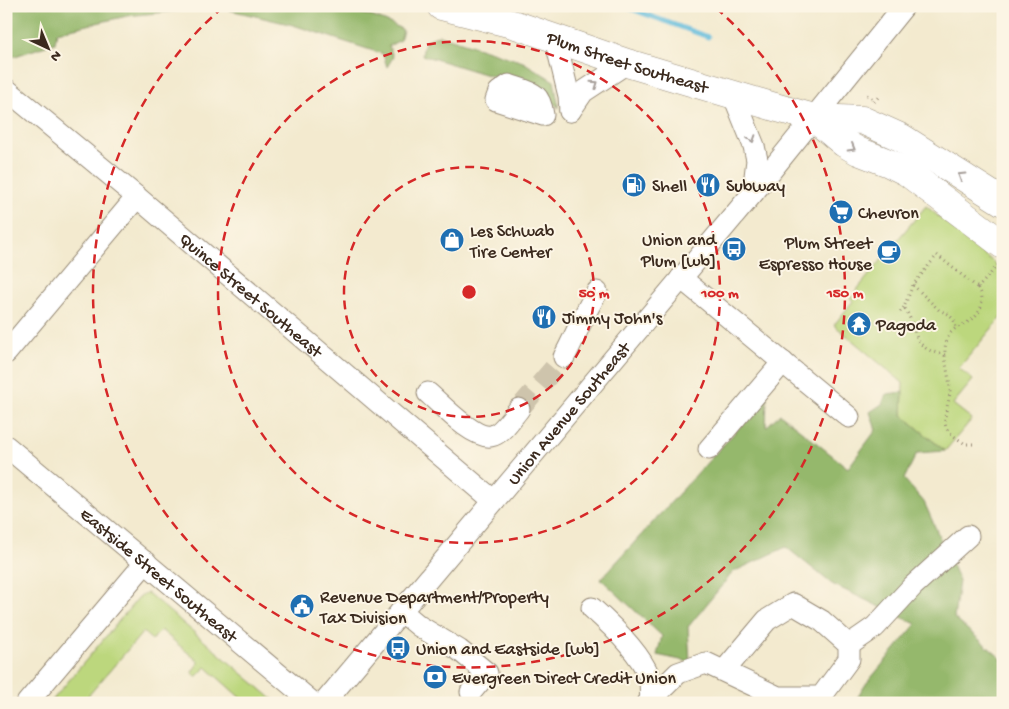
<svg xmlns="http://www.w3.org/2000/svg" width="1009" height="709" font-family="'Gochi Hand',sans-serif">
  <style>
    .green { fill: #bcd77d; stroke: #7c804e }
    .forest { fill: #95b86c; stroke: #687145 }
    .lines { fill: none; stroke-linecap: round; stroke-linejoin: round }
    .stream { stroke: #5ebbdc; stroke-width: 5 }
    .minor-tunnel { stroke: #cec4ac; stroke-width: 21; stroke-dasharray: 21 11; stroke-linecap: butt }
    .minor-casing { stroke: #978a76; stroke-width: 23 }
    .major-casing { stroke: #978a76; stroke-width: 29 }
    .path { stroke: #978a76; stroke-width: 3; stroke-dasharray: 1 4; stroke-linecap: butt }
    .minor { stroke: #fff; stroke-width: 21 }
    .major { stroke: #fff; stroke-width: 28 }
    .oneway { stroke: #a79f9a }
    .ring { fill: none; stroke: #d62828; stroke-width: 2.5; stroke-dasharray: 9 6 }
    .labels { text-anchor: middle; stroke-width: 4; stroke-linejoin: round; paint-order: stroke }
    .street-label { font-size: 18px; fill: #3b2a1e; stroke: #fcf5e5 }
    .poi-label { font-size: 18px; fill: #3b2a1e; stroke: #fcf5e5; text-anchor: start }
    .centre { fill: #d62828; stroke: #fcf5e5; stroke-width: 2.5 }
    .ring-label { font-size: 15px; text-anchor: middle; font-weight: bold; fill: #d62828; stroke: #fcf5e5; stroke-width: 4; stroke-linejoin: round; paint-order: stroke }
  </style>
  <rect width="100%" height="100%" fill="#fcf5e5"/>
  <filter id="ink" filterUnits="userSpaceOnUse"><feTurbulence type="fractalNoise" baseFrequency=".02" numOctaves="2"/><feDisplacementMap in="SourceGraphic" scale="10" xChannelSelector="R" yChannelSelector="G"/><feConvolveMatrix kernelMatrix="1 2 1 2 8 2 1 2 1" color-interpolation-filters="sRGB"/></filter>
  <filter id="wash" filterUnits="userSpaceOnUse"><feTurbulence type="fractalNoise" baseFrequency=".0096" numOctaves="4" result="noise"/><feDisplacementMap in="SourceGraphic" scale="20" xChannelSelector="R" yChannelSelector="G"/><feGaussianBlur stdDeviation="1.12" result="paint"/><feColorMatrix in="noise" values="0 0 0 0 0 0 0 0 0 0 0 0 0 0 0 0 0 1.4 0 .05"/><feComposite in="paint" operator="in"/></filter>
  <g filter="url(#wash)">
    <rect width="100%" height="100%" fill="#f3eacf"/>
    <path class="green" d="M926,206L1003,270V315L959,368L973,380L953,404L972,419L945,451L902,415L903,383L834,325L853,301L850,298L884,257L888,260L898,248L894,244Z
      M147,593L150,595L277,703H246L206,667L197,676H195L192,672L199,662L161,630L152,640L143,632L82,703H50L139,597Z"/>
    <path class="forest" d="M6,6H225L127,16L57,32L55,43L6,59Z
      M225,6C283,6 352,0 403,30L400,40L389,46L393,57L387,67L383,54L293,25L230,10Z
      M439,35L523,62L554,81L559,108L540,91L422,55L425,41Z
      M903,392L902,415L945,451L917,453L904,479L924,502L959,581L954,618L1003,660V703H854L866,684L916,624L832,584L786,547L733,572L688,627L690,662L657,655L662,636L601,579L767,397L766,427L780,414L848,468L876,430L870,412L882,404L887,394Z"/>
    <g class="lines">
      <path class="stream" d="M623,6L708,37"/>
    </g>
  </g>
  <g filter="url(#ink)">
    <g class="lines">
      <path class="minor-tunnel" d="M519,409L564,357"/>
      <defs>
        <g id="minor">
          <path d="M555,38L569,96L570,111"/>
          <path d="M509,85C530,92 540,91 543,115L496,100L499,92Z"/>
          <path id="s1" d="M6,89L137,197L494,501"/>
          <path d="M733,94L754,146L757,160L753,193"/>
          <path d="M570,111L583,92L627,63"/>
          <path d="M681,278L849,417"/>
          <path d="M6,353L137,197"/>
          <path d="M564,357C576,335 584,313 597,292"/>
          <path d="M428,393C441,404 473,439 491,436C502,434 512,417 519,409"/>
          <path id="s2" d="M6,446L313,703"/>
          <path d="M709,449L783,362"/>
          <path d="M592,608C610,624 640,653 649,676C651,683 650,693 651,700"/>
          <path d="M401,611L419,626L459,650L487,673L471,692"/>
          <path d="M849,645L875,627L913,586L968,536"/>
          <path d="M27,703L146,562"/>
          <path id="s3" d="M324,703L753,193L904,6"/>
          <path d="M648,703L678,673L706,663L778,697H821L849,659V645L822,621L793,604L767,620L724,671"/>
        </g>
        <g id="major">
          <path id="s4" d="M441,6L516,25L627,63L778,108L814,118L862,120L902,138L1003,202"/>
          <path d="M814,118L844,143L858,151L889,163L907,172L1003,245"/>
        </g>
      </defs>
      <use href="#minor" class="minor-casing"/>
      <use href="#major" class="major-casing"/>
      <path class="path" d="M867,95L875,100
        M874,102L880,95
        M913,285L939,310L948,314L954,320L956,328
        M900,312L904,307
        M945,355C909,348 920,332 904,307L913,285L937,255L978,288
        M973,444H965C960,440 951,435 947,429C941,419 950,402 950,391C950,374 940,354 948,337C954,325 967,325 975,317C982,310 985,296 978,288L998,265"/>
      <use href="#minor" class="minor"/>
      <use href="#major" class="major"/>
    </g>
    <defs><path id="oneway-chevron" d="M-2-3.5L2.5 0L-2 3.5" fill="none" stroke-width="1.6" stroke-linecap="round" stroke-linejoin="round" transform="scale(1.25)"/></defs>
    <g class="oneway">
      <use href="#oneway-chevron" transform="translate(595 84) rotate(-35)"/>
      <use href="#oneway-chevron" transform="translate(752 139) rotate(72)"/>
      <use href="#oneway-chevron" transform="translate(852 148) rotate(30)"/>
      <use href="#oneway-chevron" transform="translate(961 176) rotate(-148)"/>
    </g>
  </g>
  <g class="ring">
    <circle cx="469" cy="292" r="125"/>
    <circle cx="469" cy="292" r="251"/>
    <path d="M716 8A376 376 0 1 1 222 8"/>
  </g>
  <defs>
    <symbol id="fuel-disc" viewBox="-11 -11 22 22"><circle r="9.5" fill="#1f6fb2" stroke="#fcf5e5"/><path d="M-5.5-6h7V0h2V4h1.3V-2.5L3-4.5l.8-.8L6-3V5H2.5V1h-1V6h-7ZM-4.2-4.7v3.2H.2V-4.7Z" fill="#fff"/></symbol>
    <symbol id="restaurant-disc" viewBox="-11 -11 22 22"><circle r="9.5" fill="#1f6fb2" stroke="#fcf5e5"/><path d="M-5-6h1v4h1v-4h1v4h1v-4h1v5L-1.5 .5V6h-2V.5L-5-1ZM5-6V6H3V1.5H1.5Q1.5-4 5-6Z" fill="#fff"/></symbol>
    <symbol id="supermarket-disc" viewBox="-11 -11 22 22"><circle r="9.5" fill="#1f6fb2" stroke="#fcf5e5"/><path d="M-6-5.5h2.5l.6 2H6L4.5 2H-2.5L-4.4-4H-6ZM-1.5 3.2a1.3 1.3 0 1 0 .1 0ZM3 3.2a1.3 1.3 0 1 0 .1 0Z" fill="#fff"/></symbol>
    <symbol id="shop-disc" viewBox="-11 -11 22 22"><circle r="9.5" fill="#1f6fb2" stroke="#fcf5e5"/><path d="M-5-2.5h2.3a2.7 3.5 0 0 1 5.4 0H5L5.5 6h-11ZM-1.5-2.5h3a1.5 2.3 0 0 0-3 0Z" fill="#fff"/></symbol>
    <symbol id="bus-disc" viewBox="-11 -11 22 22"><circle r="9.5" fill="#1f6fb2" stroke="#fcf5e5"/><path d="M-5-6H5V4H4V6H2V4H-2V6H-4V4H-5ZM-3.5-4V0h7V-4ZM-3.5 1.2v1.5H-2V1.2ZM2 1.2v1.5H3.5V1.2Z" fill="#fff"/></symbol>
    <symbol id="cafe-disc" viewBox="-11 -11 22 22"><circle r="9.5" fill="#1f6fb2" stroke="#fcf5e5"/><path d="M-5.5-4.5H6V0H3Q3 3.5 0 3.5H-2.5Q-5.5 3.5-5.5 0ZM3-3.2v2h1.7v-2ZM-6 4.5H4V6H-6Z" fill="#fff"/></symbol>
    <symbol id="temple-disc" viewBox="-11 -11 22 22"><circle r="9.5" fill="#1f6fb2" stroke="#fcf5e5"/><path d="M0-6L5-2H3V0L6.5 2.5H4V6H1.5V3h-3V6H-4V2.5H-6.5L-3 0V-2H-5Z" fill="#fff"/></symbol>
    <symbol id="civic-disc" viewBox="-11 -11 22 22"><circle r="9.5" fill="#1f6fb2" stroke="#fcf5e5"/><path d="M-.6-6.5H3V-4.5H.6V-3L4-1V1h2V6H-6V1h2V-1L-.6-3ZM-1.2 2.5V6h2.4V2.5Z" fill="#fff"/></symbol>
    <symbol id="bank-disc" viewBox="-11 -11 22 22"><circle r="9.5" fill="#1f6fb2" stroke="#fcf5e5"/><path d="M-6-4H6V4H-6ZM0-2.3a2.3 2.3 0 1 0 0 4.6a2.3 2.3 0 1 0 0-4.6Z" fill="#fff"/></symbol>
  </defs>
  <g fill-rule="evenodd">
    <use href="#fuel-disc" x="620" y="171" width="28" height="28"/>
    <use href="#restaurant-disc" x="694" y="171" width="28" height="28"/>
    <use href="#supermarket-disc" x="827" y="198" width="28" height="28"/>
    <use href="#shop-disc" x="438" y="226" width="28" height="28"/>
    <use href="#bus-disc" x="720" y="235" width="28" height="28"/>
    <use href="#cafe-disc" x="875" y="238" width="28" height="28"/>
    <use href="#restaurant-disc" x="530" y="303" width="28" height="28"/>
    <use href="#temple-disc" x="845" y="310" width="28" height="28"/>
    <use href="#civic-disc" x="288" y="592" width="28" height="28"/>
    <use href="#bus-disc" x="384" y="634" width="28" height="28"/>
    <use href="#bank-disc" x="421" y="663" width="28" height="28"/>
  </g>
  <g class="labels">
    <g class="street-label">
      <text dy="6" stroke="none"><textPath href="#s4" startOffset="195">Plum Street Southeast</textPath></text>
      <text dy="6" stroke="none"><textPath href="#s1" startOffset="320">Quince Street Southeast</textPath></text>
      <text dy="6" stroke="none"><textPath href="#s3" startOffset="379">Union Avenue Southeast</textPath></text>
      <text dy="6" stroke="none"><textPath href="#s2" startOffset="200">Eastside Street Southeast</textPath></text>
    </g>
    <g class="poi-label">
      <text x="652" y="191">Shell</text>
      <text x="726" y="191">Subway</text>
      <text x="858" y="218">Chevron</text>
      <text x="470" y="236">Les Schwab<tspan x="470" dy="21">Tire Center</tspan></text>
      <text x="716" y="245" text-anchor="end">Union and<tspan x="716" dy="21">Plum [wb]</tspan></text>
      <text x="872" y="248" text-anchor="end">Plum Street<tspan x="872" dy="21">Espresso House</tspan></text>
      <text x="562" y="323">Jimmy John's</text>
      <text x="876" y="330">Pagoda</text>
      <text x="320" y="602">Revenue Department/Property<tspan x="320" dy="21">Tax Division</tspan></text>
      <text x="416" y="654">Union and Eastside [wb]</text>
      <text x="452" y="683">Evergreen Direct Credit Union</text>
    </g>
  </g>
  <circle cx="469" cy="292" r="8" class="centre"/>
  <g class="ring-label">
    <text x="594" y="297">50 m</text>
    <text x="720" y="297">100 m</text>
    <text x="845" y="297">150 m</text>
  </g>
  <rect width="1009" height="709" fill="none" stroke="#fcf5e5" stroke-width="25"/>
  <g transform="translate(48 48) rotate(136)" stroke="#fcf5e5" stroke-width="4" paint-order="stroke">
  <path d="M0-4L9 19L0 12L-9 19Z" fill="#3b2a1e"/>
  <text y="-8" font-size="14" font-weight="bold" text-anchor="middle" fill="#3b2a1e">N</text>
  </g>
</svg>
